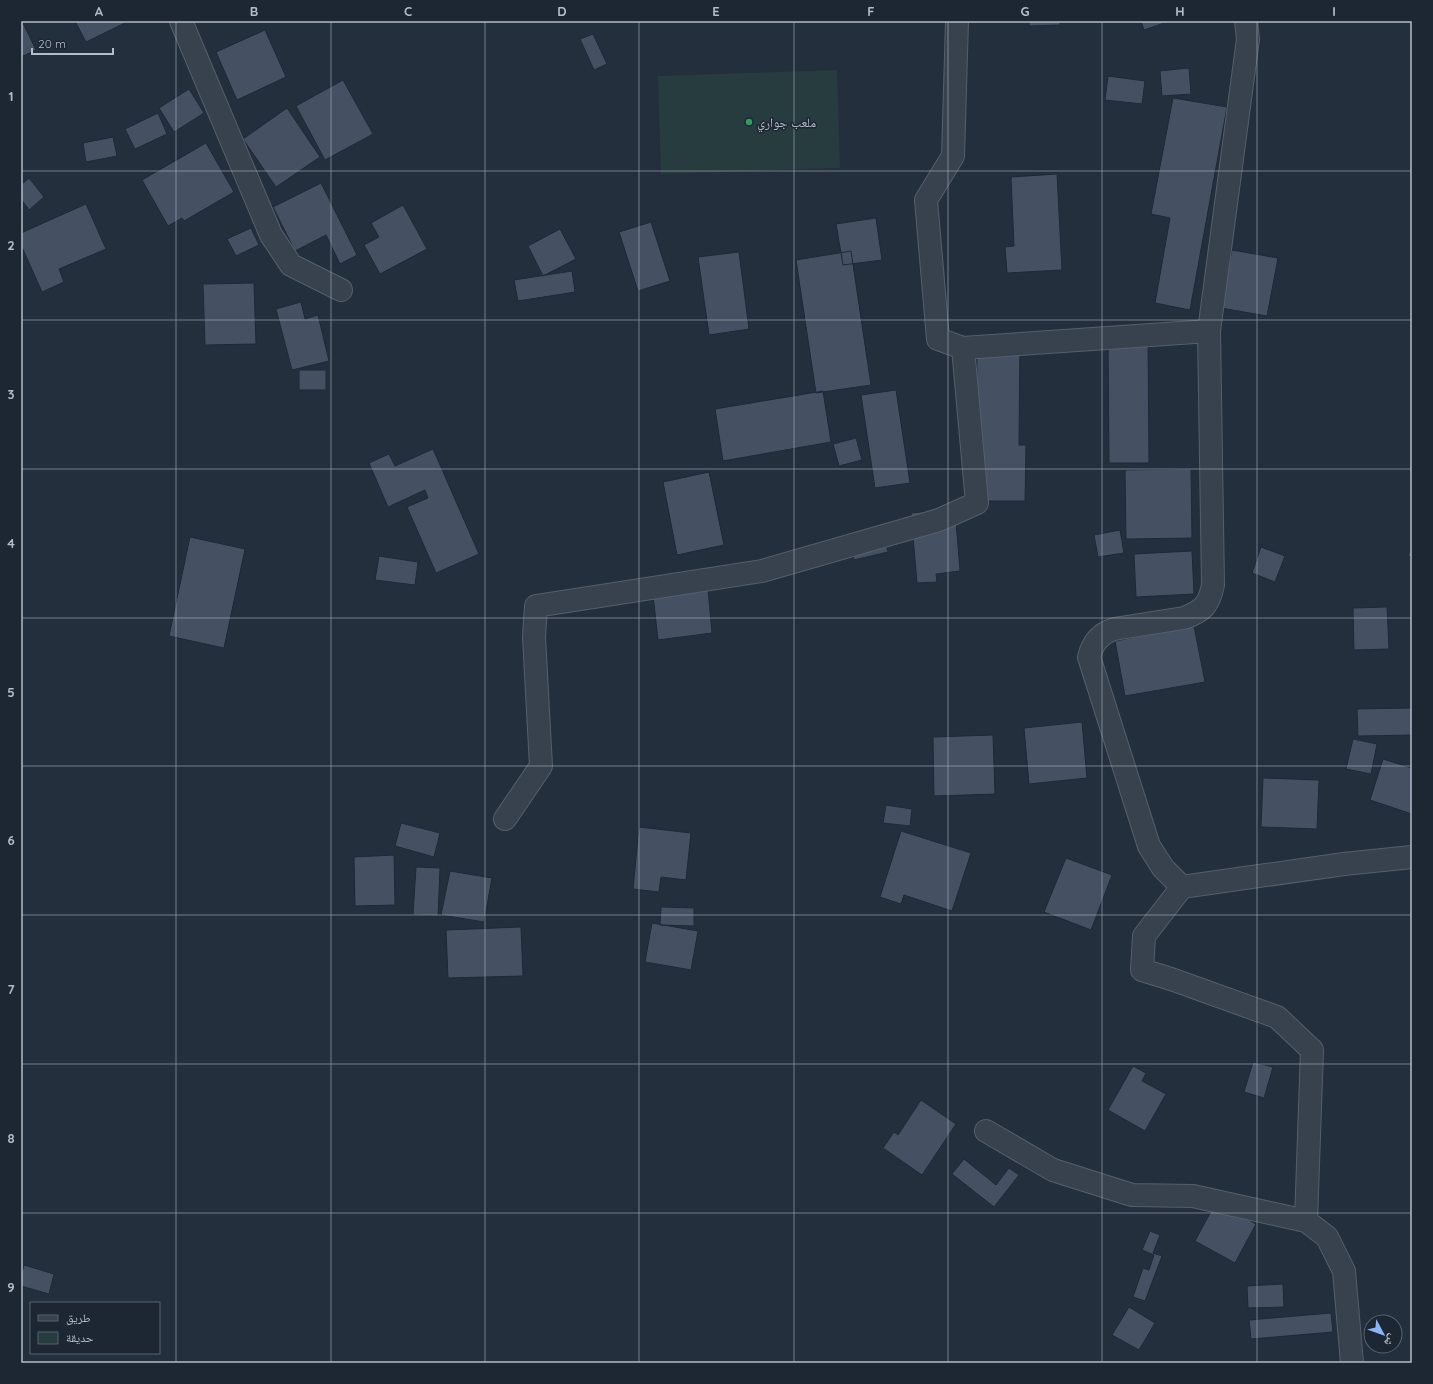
<svg xmlns="http://www.w3.org/2000/svg" width="1433" height="1384" font-family="Quicksand,'Noto Naskh Arabic',sans-serif">
  <style>
    .green { fill: #263c3f }
    .building { fill: #455162; stroke: #1f2835 }
    .lines { fill: none; stroke-linecap: round; stroke-linejoin: round }
    .street-casing { stroke: #565f6c; stroke-width: 24 }
    .street { stroke: #38414e; stroke-width: 22 }
    .grid { fill: none; stroke: #b4bcc9; stroke-width: 1; stroke-opacity: 0.55 }
    .leisure-dot { fill: #2e9e5b; stroke: #1d2633; stroke-width: 1.5 }
    .labels { text-anchor: middle; stroke-width: 3; stroke-linejoin: round; paint-order: stroke }
    .poi-label { font-size: 13px; fill: #b4bcc9; stroke: #1d2633; text-anchor: start }
    .neatline { fill: none; stroke: #b4bcc9; stroke-width: 1.5 }
    .grid-label { font-size: 13px; text-anchor: middle; font-weight: bold; fill: #b4bcc9 }
  </style>
  <rect width="100%" height="100%" fill="#242f3e"/>
  <path class="green" d="M837,70L840,168L661,174L658,76Z"/>
  <path class="building" d="M21,21H22L36,50L21,57Z
    M75,21H129L86,42Z
    M1029,21H1060V25L1029,26Z
    M1141,21H1170L1144,30Z
    M265,30L286,77L237,100L216,52Z
    M593,34L607,64L594,70L580,39Z
    M1189,68L1191,94L1162,96L1160,71Z
    M1108,76L1145,81L1142,104L1105,100Z
    M343,80L373,134L325,160L296,106Z
    M189,89L204,113L174,132L159,108Z
    M1173,98L1227,107L1190,310L1155,303L1170,218L1151,214Z
    M287,108L320,157L276,187L243,139Z
    M158,113L167,134L135,149L125,129Z
    M113,137L117,156L86,162L83,143Z
    M206,143L234,192L184,221L182,218L168,226L142,180Z
    M1057,174L1062,270L1007,273L1005,247L1014,246L1011,177Z
    M29,178L44,197L29,210L21,199V185Z
    M321,183L357,255L340,264L326,235L295,251L273,207Z
    M86,204L106,249L59,269L64,282L42,292L21,245V233Z
    M403,205L427,249L380,274L364,245L379,237L371,223Z
    M876,218L882,260L843,265L836,224Z
    M651,222L670,281L638,291L619,232Z
    M251,228L259,245L236,256L227,239Z
    M560,229L576,259L543,276L528,246Z
    M1232,250L1278,258L1267,316L1221,308Z
    M851,251L871,385L816,393L796,260Z
    M739,252L749,329L709,335L698,257Z
    M572,271L575,292L518,301L514,280Z
    M254,283L256,344L205,345L203,284Z
    M301,302L305,319L318,315L329,361L292,370L276,309Z
    M1148,340L1149,463H1109L1108,341Z
    M977,341H1020L1019,445H1026L1025,501H976Z
    M299,370H326V390H299Z
    M896,390L910,483L875,488L861,395Z
    M823,391L831,442L723,461L715,409Z
    M856,438L862,460L839,466L833,444Z
    M433,449L479,554L436,573L407,507L428,498L425,490L388,507L369,463L389,454L395,466Z
    M1191,469L1192,538L1126,539L1125,470Z
    M709,472L724,545L677,555L663,482Z
    M955,509L960,571L936,574L937,582L917,583L911,513Z
    M1120,530L1124,553L1098,557L1094,535Z
    M883,531L888,552L854,560L849,538Z
    M190,537L245,549L224,648L169,636Z
    M1412,545V557L1408,556Z
    M1261,547L1285,556L1275,582L1252,573Z
    M1192,551L1194,594L1136,597L1134,554Z
    M379,556L418,562L415,585L375,580Z
    M708,589L712,633L658,640L653,595Z
    M1387,607L1389,649L1354,650L1353,608Z
    M1194,626L1205,682L1125,696L1115,641Z
    M1412,708V735L1358,736L1357,709Z
    M1082,722L1087,778L1029,784L1024,728Z
    M993,735L995,794L934,796L933,737Z
    M1353,739L1377,744L1371,774L1346,769Z
    M1383,759L1412,768V814L1370,800Z
    M1263,778L1319,780L1317,829L1261,827Z
    M886,805L912,809L910,826L883,823Z
    M401,823L440,833L434,857L395,846Z
    M639,827L691,833L686,880L661,877L659,892L633,889Z
    M901,831L971,853L952,911L904,895L901,904L880,897Z
    M394,855L395,905L355,906L354,857Z
    M1066,858L1112,875L1091,930L1044,912Z
    M416,867L440,868L438,916L413,915Z
    M450,871L492,878L484,922L441,915Z
    M661,907L694,908V926L660,925Z
    M652,923L698,931L691,970L645,962Z
    M521,927L523,976L448,978L446,930Z
    M1253,1062L1273,1067L1264,1098L1244,1092Z
    M1133,1066L1146,1073L1142,1081L1166,1094L1145,1131L1108,1110Z
    M921,1100L956,1124L922,1175L883,1148L894,1132L898,1135Z
    M964,1159L996,1185L1009,1168L1019,1175L994,1207L952,1174Z
    M1216,1202L1256,1224L1235,1263L1195,1241Z
    M1150,1231L1160,1235L1153,1253L1162,1256L1145,1301L1133,1297L1143,1268L1149,1270L1154,1255L1142,1250Z
    M24,1265L54,1274L49,1294L21,1286V1276Z
    M1283,1284L1284,1307L1248,1308L1247,1286Z
    M1129,1307L1155,1323L1139,1350L1112,1335Z
    M1331,1313L1333,1332L1251,1339L1249,1320Z"/>
  <g class="lines">
    <defs>
      <path id="street" d="M181,21L271,235L291,265L341,290
        M957,21L953,156L926,200L938,339L963,348L1209,331L1248,39L1246,21
        M505,819L541,766L534,637L536,606L762,571L939,520L977,503L963,348
        M1182,887L1163,868L1149,846L1089,657C1093,642 1100,634 1114,629L1184,618C1203,611 1209,605 1213,585L1209,331
        M986,1131L1053,1170L1132,1195L1193,1196L1306,1221
        M1352,1363L1344,1271L1327,1237L1306,1221L1312,1050L1277,1017L1171,979L1142,970L1144,936L1182,887L1344,864L1412,857"/>
    </defs>
    <use href="#street" class="street-casing"/>
    <use href="#street" class="street"/>
  </g>
  <path class="grid" d="M176,21V1363M331,21V1363M485,21V1363M639,21V1363M794,21V1363M948,21V1363M1102,21V1363M1257,21V1363M21,171H1412M21,320H1412M21,469H1412M21,618H1412M21,766H1412M21,915H1412M21,1064H1412M21,1213H1412"/>
  <circle class="leisure-dot" cx="749" cy="122" r="4"/>
  <g class="labels">
    <g class="poi-label">
      <text x="757" y="127">ملعب جواري</text>
    </g>
  </g>
  <rect width="1433" height="1384" fill="none" stroke="#1d2633" stroke-width="44"/>
  <rect x="30" y="1302" width="130" height="52" fill="#1d2633" stroke="#59626f"/>
  <rect x="38" y="1315" width="20" height="6" fill="#38414e" stroke="#59626f"/>
  <text x="66" y="1322" font-size="12" fill="#b4bcc9">طريق</text>
  <rect x="38" y="1332" width="20" height="12" fill="#263c3f" stroke="#59626f"/>
  <text x="66" y="1342" font-size="12" fill="#b4bcc9">حديقة</text>
  <g transform="translate(1383 1334) rotate(131)"><circle r="19" fill="#1d2633" stroke="#59626f"/>
  <path d="M0-3L7 15L0 10L-7 15Z" fill="#8ab4f8"/>
  <text y="-6" font-size="11" font-weight="bold" text-anchor="middle" fill="#b4bcc9">ش</text>
  </g>
  <path d="M32 48v6h81v-6" fill="none" stroke="#b4bcc9" stroke-width="2"/>
  <text x="38" y="48" font-size="12" fill="#b4bcc9" stroke="#1d2633" stroke-width="3" paint-order="stroke">20 m</text>
  <rect x="22" y="22" width="1389" height="1340" class="neatline"/>
  <g class="grid-label">
    <text x="99" y="16">A</text>
    <text x="254" y="16">B</text>
    <text x="408" y="16">C</text>
    <text x="562" y="16">D</text>
    <text x="716" y="16">E</text>
    <text x="871" y="16">F</text>
    <text x="1025" y="16">G</text>
    <text x="1180" y="16">H</text>
    <text x="1334" y="16">I</text>
    <text x="11" y="101">1</text>
    <text x="11" y="250">2</text>
    <text x="11" y="399">3</text>
    <text x="11" y="548">4</text>
    <text x="11" y="697">5</text>
    <text x="11" y="845">6</text>
    <text x="11" y="994">7</text>
    <text x="11" y="1143">8</text>
    <text x="11" y="1292">9</text>
  </g>
</svg>
